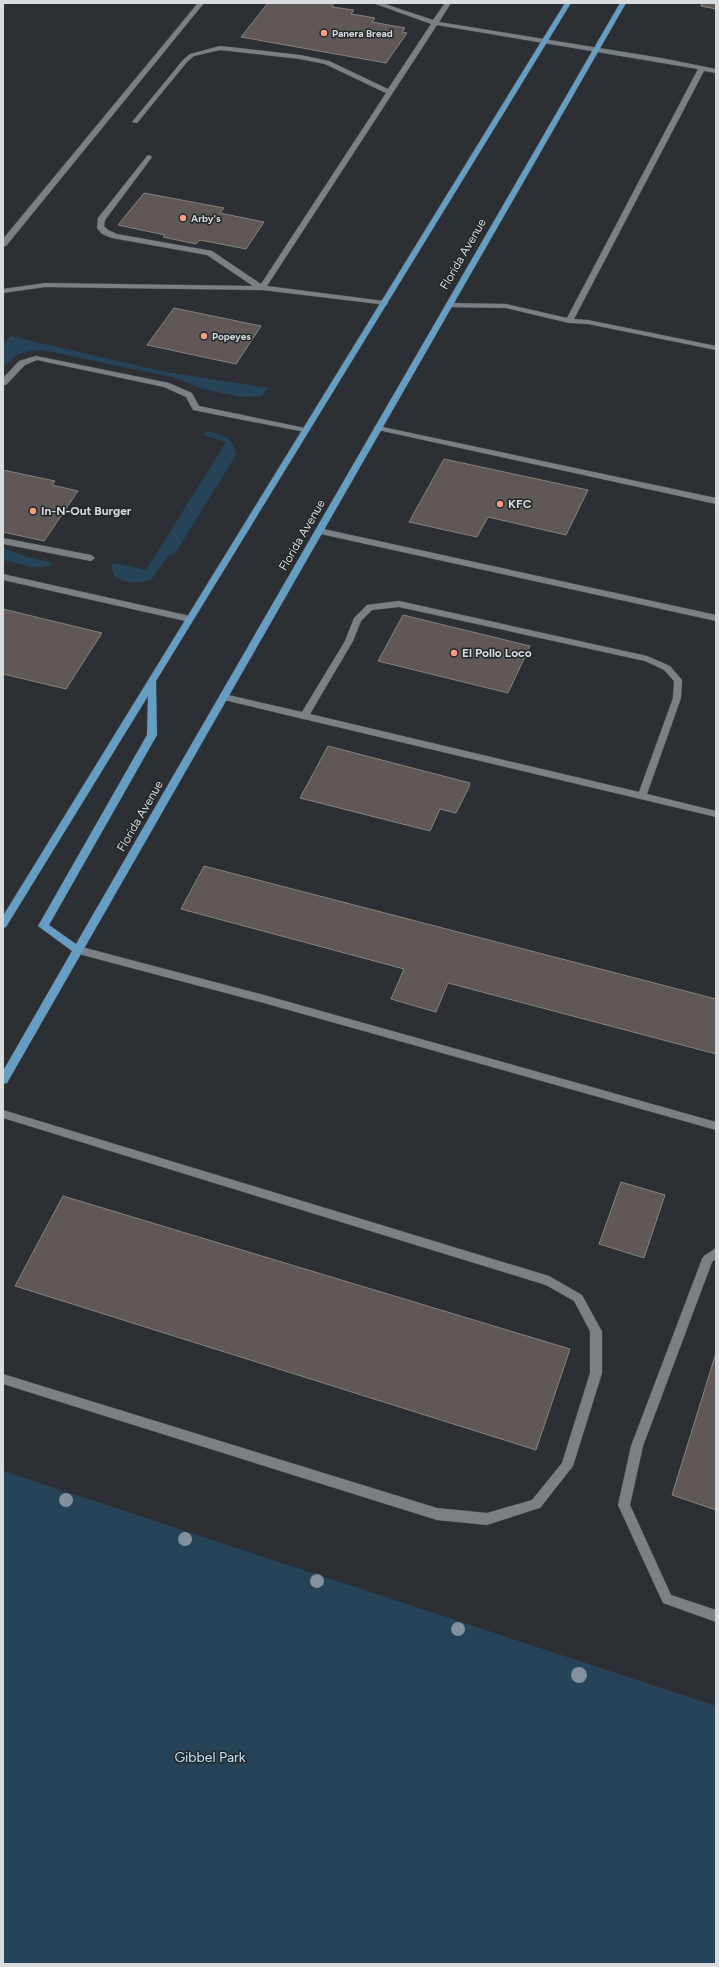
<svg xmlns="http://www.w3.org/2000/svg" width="719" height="1967" font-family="Figtree,sans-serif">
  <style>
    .green { fill: #274357 }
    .building { fill: #5f5856; stroke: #88817f }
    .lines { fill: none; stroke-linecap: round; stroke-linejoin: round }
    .lane-casing { stroke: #474b4f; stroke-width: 1 }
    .primary-casing { stroke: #474b4f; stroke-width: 1 }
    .lane { fill: #7a8084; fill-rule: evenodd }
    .primary { fill: #669dc2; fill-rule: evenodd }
    .tree { fill: #81919e }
    .poi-dot { fill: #f3a082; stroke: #22272a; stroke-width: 1.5 }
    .labels { text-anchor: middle; stroke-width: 3; stroke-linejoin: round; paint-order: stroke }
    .far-poi-label { font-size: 10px; font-weight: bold; fill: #d9dcdf; stroke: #22272a; text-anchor: start }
    .street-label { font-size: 12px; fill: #d9dcdf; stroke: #22272a }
    .poi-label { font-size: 12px; font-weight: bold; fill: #d9dcdf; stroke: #22272a; text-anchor: start }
    .near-park-label { font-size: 14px; fill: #c6e1f5; stroke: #22272a }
  </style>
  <rect width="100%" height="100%" fill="#2c3034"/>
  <path class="green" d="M10,336L166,372L268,388L262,396L242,397L202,389L176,378L42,350C22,352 16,352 3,369V345Z
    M207,431C222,434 234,438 236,455L176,552L168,556L151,580C136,584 127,584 114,576L111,565L115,563L146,570L226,442L203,435Z
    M3,548L28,557L51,562L52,565L36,568L3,560Z
    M3,1471L716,1706V1964H3Z"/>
  <path class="building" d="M268,3H334L332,7L354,10L351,14L375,18L372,22L405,28L402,32L407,33L386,63L241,37Z
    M702,3H716V9L701,6Z
    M144,193L224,208L220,213L264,222L246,249L200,240L196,244L163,237L165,235L118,225Z
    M174,308L261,326L236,364L147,345Z
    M444,459L588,490L566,535L488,517L477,537L409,522Z
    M3,470L55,481L52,485L78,491L44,541L3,532Z
    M3,609L102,633L66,689L3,674Z
    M403,615L530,646L508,693L378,661Z
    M328,746L470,783L469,787L456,813L440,809L430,831L300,798Z
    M204,866L716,999V1054L448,983L436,1012L391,999L404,969L181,909Z
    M621,1182L665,1195L644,1258L599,1244Z
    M63,1196L570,1349L536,1450L15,1286Z
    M716,1353V1510L672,1495Z"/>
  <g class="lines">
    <defs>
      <path id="lane" d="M198,3H204L6,246H3V239Z
        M373,3H382L433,20L445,3H451L439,22L661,58L716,69V73L704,71L574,319L588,320L716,346V350L588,324L569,323L506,308L446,307V303H449L506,304L567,318L698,69L437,25L267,286L384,301L388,303L387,305L262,290L45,287L3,293V289L45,283L253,286L207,255L112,238L102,234L97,228L98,218L147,156L149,155L152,157L105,220L104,226L108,230L117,234L212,251L261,284L386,93L325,64L300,59L220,50L194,56L187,62L137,123L132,122L183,60L190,54L220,46L300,55L329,61L388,89L431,24Z
        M36,356L169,383L192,393L199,406L305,428L309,430L305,432L193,410L186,397L164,387L37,360L25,365L6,385H3V378L19,361Z
        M375,426H378L716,498V504L378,430L374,428Z
        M319,528L716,615V621L316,533L315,531Z
        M3,538L91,555L95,558L91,561L3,544Z
        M3,574L190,616L194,619L190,622L3,580Z
        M399,601L647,656L670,666L682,680L681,698L647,794L716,811V817L224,700L220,697L224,694L302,712L345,641L354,618L367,605ZM399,607L645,661L664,670L674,681L673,698L639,792L310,714L353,641L361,621L372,610Z
        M78,946L264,995L716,1122V1130L264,1003L75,953L73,950L75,947Z
        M3,1110L549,1276L582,1295L600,1328L602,1331V1373L573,1466L540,1508L536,1509L487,1525L437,1520L3,1384V1374L437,1508L487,1513L532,1500L562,1463L590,1373V1331L574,1301L546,1285L3,1118Z
        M716,1248V1259L712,1262L643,1446L630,1505L671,1595L716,1610V1622L663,1603L618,1505L631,1446L702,1259L704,1256Z"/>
      <path id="primary" d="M565,3H571L156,681L157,735L49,925L76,944L620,3H626L7,1083L3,1084V1071L72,951L38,926L147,735L148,696L6,927L3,928V916Z"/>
    </defs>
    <use href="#lane" class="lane-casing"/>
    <use href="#primary" class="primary-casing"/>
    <use href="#lane" class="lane"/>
    <use href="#primary" class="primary"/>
  </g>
  <g class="tree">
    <circle cx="66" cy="1500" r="7"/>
    <circle cx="185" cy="1539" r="7"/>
    <circle cx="317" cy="1581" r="7"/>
    <circle cx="458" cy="1629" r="7"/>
    <circle cx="579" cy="1675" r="8"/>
  </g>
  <g class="poi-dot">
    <circle cx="324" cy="33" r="4"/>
    <circle cx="183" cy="218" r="4"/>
    <circle cx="204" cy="336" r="4"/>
    <circle cx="500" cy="504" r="4"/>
    <circle cx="33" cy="511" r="4"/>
    <circle cx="454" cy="653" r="4"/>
  </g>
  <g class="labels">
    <g class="far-poi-label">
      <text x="332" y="37">Panera Bread</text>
      <text x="191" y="222">Arby's</text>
      <text x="212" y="340">Popeyes</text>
    </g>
    <g class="street-label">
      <text transform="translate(463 254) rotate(-60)" y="4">Florida Avenue</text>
      <text transform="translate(302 535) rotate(-60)" y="4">Florida Avenue</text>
      <text transform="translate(140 816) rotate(-60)" y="4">Florida Avenue</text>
    </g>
    <g class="poi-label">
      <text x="508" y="508">KFC</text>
      <text x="41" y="515">In-N-Out Burger</text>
      <text x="462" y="657">El Pollo Loco</text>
    </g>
    <g class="near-park-label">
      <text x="210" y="1762">Gibbel Park</text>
    </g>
  </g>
  <rect width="719" height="1967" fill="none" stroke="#d9dcdf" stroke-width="8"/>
</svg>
